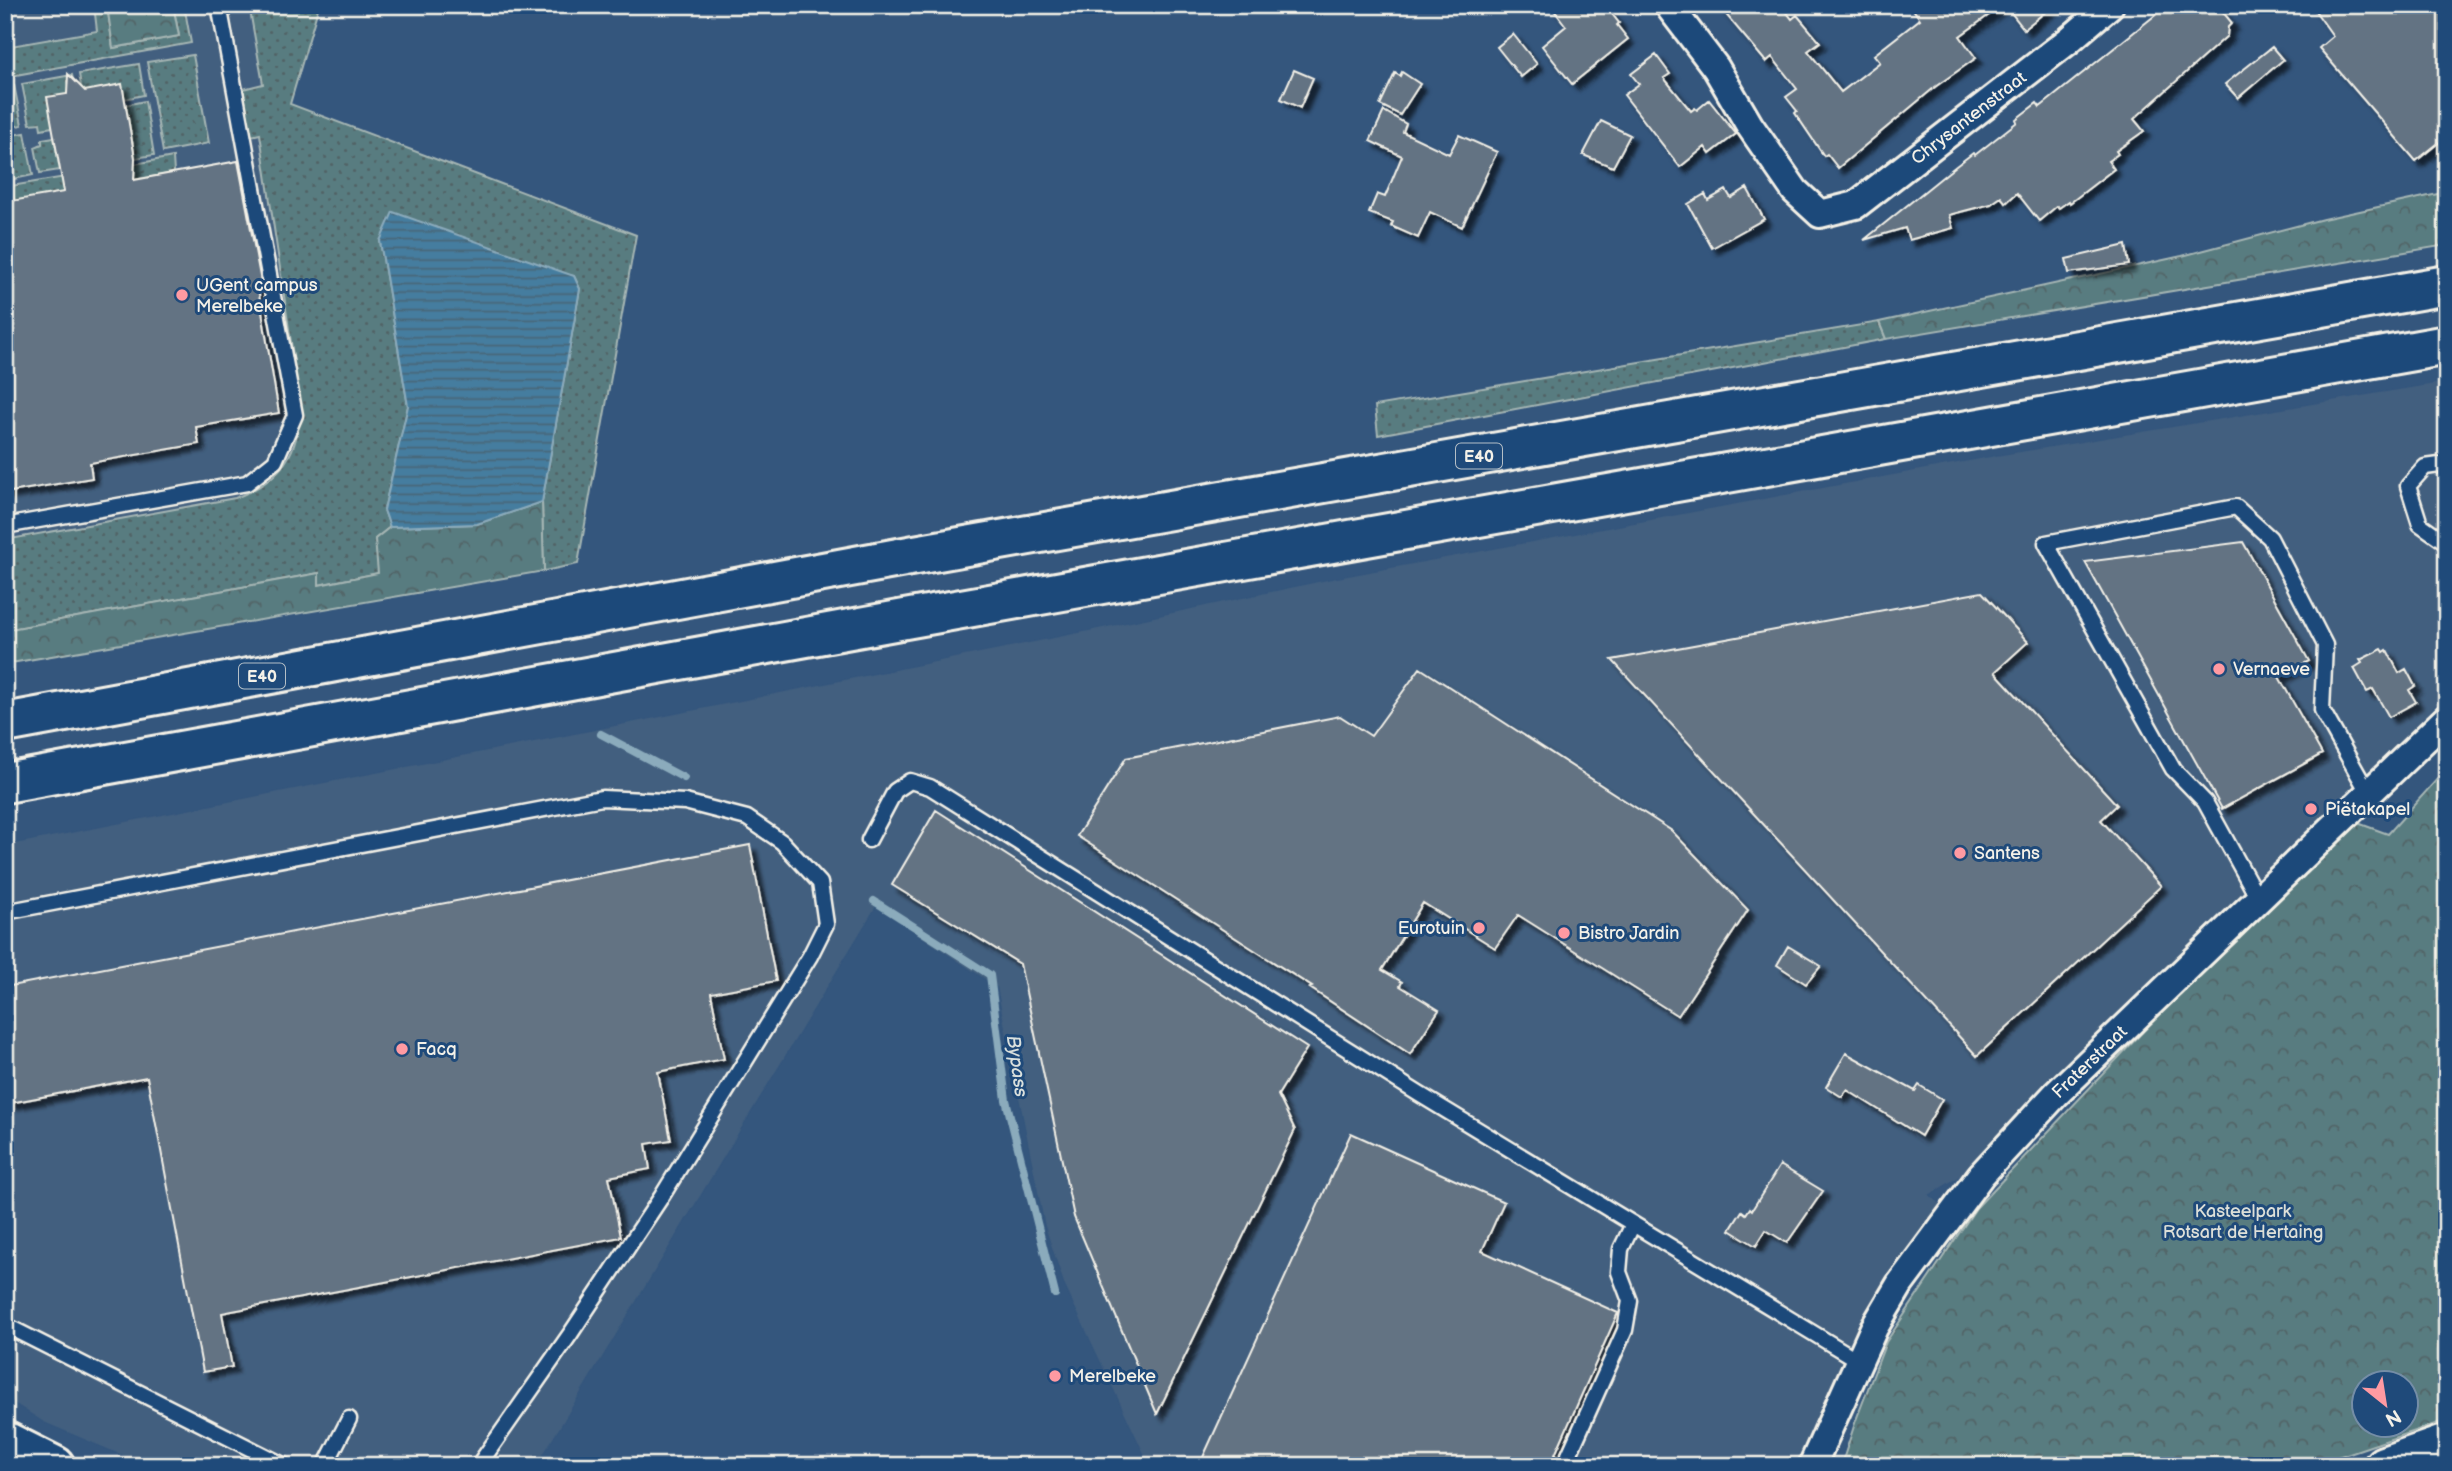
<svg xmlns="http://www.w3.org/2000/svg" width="2452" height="1471" font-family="'Balsamiq Sans',sans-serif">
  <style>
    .built { fill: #425f7f }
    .grass { fill: url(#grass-dots); stroke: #a6b6b4; stroke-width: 2 }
    .forest { fill: url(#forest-crowns); stroke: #a6b6b4; stroke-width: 2; fill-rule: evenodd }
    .water { fill: url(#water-rules); stroke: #8babbc; stroke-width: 2 }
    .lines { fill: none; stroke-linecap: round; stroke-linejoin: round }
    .stream { stroke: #8babbc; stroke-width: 8 }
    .building { fill: #647383; stroke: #f4f1e8; stroke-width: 2; filter: url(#shadow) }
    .service-casing { stroke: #f4f1e8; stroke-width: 19 }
    .minor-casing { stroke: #f4f1e8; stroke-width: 32 }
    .secondary-casing { stroke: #f4f1e8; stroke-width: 44 }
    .motorway-casing { stroke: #f4f1e8; stroke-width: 44 }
    .service { stroke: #1f4a7a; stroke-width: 14 }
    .minor { stroke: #1f4a7a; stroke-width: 26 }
    .secondary { stroke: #1f4a7a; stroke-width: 38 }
    .motorway { stroke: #1f4a7a; stroke-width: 38 }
    .poi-dot { fill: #ff9aa2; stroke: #1f4a7a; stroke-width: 2.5 }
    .labels { text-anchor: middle; stroke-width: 6; stroke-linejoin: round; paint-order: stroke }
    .shield { fill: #1f4a7a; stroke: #b4bfc7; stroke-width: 2 }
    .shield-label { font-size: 16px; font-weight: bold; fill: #f4f1e8 }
    .street-label { font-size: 18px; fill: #f4f1e8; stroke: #1f4a7a }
    .poi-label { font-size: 18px; fill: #f4f1e8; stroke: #1f4a7a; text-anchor: start }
    .park-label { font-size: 18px; fill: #dddfd8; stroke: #1f4a7a }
    .water-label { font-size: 19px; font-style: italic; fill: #dae0dd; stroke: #1f4a7a }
  </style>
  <defs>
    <pattern id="grass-dots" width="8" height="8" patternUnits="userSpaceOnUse" patternTransform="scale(1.75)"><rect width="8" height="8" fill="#587b80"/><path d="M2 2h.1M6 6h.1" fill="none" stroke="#516466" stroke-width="1.8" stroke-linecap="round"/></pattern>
    <pattern id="forest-crowns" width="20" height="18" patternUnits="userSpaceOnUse" patternTransform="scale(1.75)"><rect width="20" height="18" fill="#587b80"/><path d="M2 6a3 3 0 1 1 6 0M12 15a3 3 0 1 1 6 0" fill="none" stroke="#516466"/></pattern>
    <pattern id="water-rules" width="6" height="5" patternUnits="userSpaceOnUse" patternTransform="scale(1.75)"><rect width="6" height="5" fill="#457d9f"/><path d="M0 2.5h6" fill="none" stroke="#476577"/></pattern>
    <filter id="shadow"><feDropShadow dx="6" dy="6" stdDeviation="2" flood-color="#0009"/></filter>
  </defs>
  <rect width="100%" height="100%" fill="#34567d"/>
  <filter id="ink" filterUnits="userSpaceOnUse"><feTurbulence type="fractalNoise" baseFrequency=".0143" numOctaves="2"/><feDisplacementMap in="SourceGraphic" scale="14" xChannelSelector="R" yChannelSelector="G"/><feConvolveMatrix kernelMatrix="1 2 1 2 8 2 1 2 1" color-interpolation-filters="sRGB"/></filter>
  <g filter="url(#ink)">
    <path class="built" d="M5,5H249L264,85L382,428L5,630Z
      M2447,382V693L2392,751L1997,1136L1963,1174L1929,1195L1944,1208L1806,1466H1150L1065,1286L1045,1226L997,987L876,906L536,1466H148L44,1422L5,1397V846L671,715L1084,632L1332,579L1996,456Z"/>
    <path class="grass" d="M94,5H107L113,48L179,36L173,5H184L191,43L5,77V47L97,31Z
      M249,5H319L290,104L636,235L578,564L544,571L542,502L580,289L574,276L380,241L408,406L384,510L390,527L375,539L379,573L318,585L319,573L5,630V540L235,498C281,481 301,452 300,403L260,134L251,136L243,89L263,84Z
      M193,55L209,143L163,152L147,62Z
      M139,64L144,95L124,99L82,92L79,74Z
      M72,75L73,79L67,81L69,94L52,127L41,129L40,123L30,124L22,84Z
      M14,85L22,125L5,128V87Z
      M145,101L154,155L135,158L125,105Z
      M25,133L33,175L9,180L5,161V136Z
      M54,137L60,170L40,173L35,147L42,144V139Z
      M173,157L174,173L117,183L113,168Z
      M83,174L95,187L14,201L11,186Z
      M1879,322L1886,339L1378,435L1375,406Z"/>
    <path class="forest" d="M107,5H173L179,36L113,48Z
      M2447,192V245L1886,339L1879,322L2182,256L2323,219Z
      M542,502L544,571L5,664V630L319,573V585L378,573L375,539L390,527L477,524Z
      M2447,768V1420L2311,1466H1841L1856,1420L1886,1342L1976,1208L2172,1001L2198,969L2355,822L2388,834ZM2364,1384H2406V1426H2364Z"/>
    <path class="water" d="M393,212L574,276L580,289L542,502L477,524L390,527L384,510L408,406L380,241Z"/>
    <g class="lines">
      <path class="stream" d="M601,734L684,778
        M874,901L990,975L1006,1100L1055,1294"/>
    </g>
    <path class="building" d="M1550,5H1605L1619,23L1617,25L1628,39L1572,84L1542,46L1566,26Z
      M1718,5H1781L1792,19L1797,15L1820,42L1808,51L1841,92L1880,62L1874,55L1920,19L1910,5H2003L1960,36L1976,58L1935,87L1838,168L1827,154L1824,156L1795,113L1797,111L1786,97L1797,89L1772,57L1766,62Z
      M2005,5H2054L2024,29Z
      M2168,5H2217L2232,23L2228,27L2227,36L2134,119L2144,131L2116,151L2118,154L2108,161L2114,169L2070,203L2069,201L2059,208L2057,206L2039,221L2017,193L2006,203L2001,197L1991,204L1949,215L1953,228L1909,240L1905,228L1864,240L1956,166L1973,153L1975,155L2017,122L2016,119L2037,103L2040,107L2044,104Z
      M2311,5H2447V136L2416,161L2319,48L2333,36Z
      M1513,34L1537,64L1521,77L1497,47Z
      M2272,47L2283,60L2238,98L2225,84Z
      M1656,55L1670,74L1664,78L1691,111L1695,108L1697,110L1709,100L1736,134L1710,154L1705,147L1680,167L1624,95L1639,84L1631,74Z
      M1294,70L1313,78L1300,108L1281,99Z
      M1402,72L1420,84L1400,115L1380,105L1395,73L1400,76Z
      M68,74L85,91L122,84L135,158L134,180L238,161L262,287L258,288L279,413L196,427L199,444L90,463L92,478L5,493V202L64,192L47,97L67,94Z
      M1384,111L1406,124L1403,132L1449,154L1459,135L1497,152L1462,227L1430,212L1418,238L1391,226L1393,222L1369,213L1377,194L1385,197L1402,156L1370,141Z
      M1601,121L1630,135L1613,167L1583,155Z
      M1747,188L1764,219L1712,248L1688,204L1705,194L1708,200L1726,190L1731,198Z
      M2126,245L2129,265L2069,273L2066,259Z
      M2243,542L2309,661L2279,677L2322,754L2222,809L2085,562Z
      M1982,592L2028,642L1995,672L2117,805L2101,820L2161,886L1977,1056L1612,660Z
      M2382,649L2384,652L2387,650L2399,673L2406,669L2415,686L2409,690L2416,702L2389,717L2373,689L2367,692L2354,668L2362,663L2360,660Z
      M1420,668L1672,831L1748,910L1678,1016L1518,915L1495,948L1423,903L1382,970L1402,982L1400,986L1439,1010L1410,1054L1310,988L1312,987L1077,836L1126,758L1340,716L1371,736Z
      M936,810L1307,1048L1278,1095L1295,1130L1157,1414L1074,1217L1020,964L892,885Z
      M750,845L776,981L711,993L724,1059L658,1072L671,1140L646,1144L650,1169L609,1177L621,1237L222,1313L232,1367L203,1372L147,1077L5,1104V987Z
      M1788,946L1821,966L1806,984L1777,965Z
      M1846,1053L1915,1091L1919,1085L1942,1099L1921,1136L1847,1090L1842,1097L1826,1087Z
      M1351,1133L1504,1202L1482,1251L1618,1313L1550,1466H1199Z
      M1780,1165L1823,1191L1787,1243L1766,1230L1756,1246L1730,1230L1742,1211L1746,1214L1750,1208L1752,1210Z"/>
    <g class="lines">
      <defs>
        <path id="service" d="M2447,464L2425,467L2408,486L2420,524L2447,543
          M5,526L247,483L275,461L295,415L219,5
          M869,840L895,791L910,781L930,787L1419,1094L1859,1361
          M2259,900L2205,802L2173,769L2046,543L2236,507L2270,538L2325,645L2322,710L2369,794
          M5,912L602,798L685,802L747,818L782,842L820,883L826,924L810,956L662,1196L571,1333L478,1466
          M5,1325L285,1466
          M325,1466L349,1419
          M1564,1466L1625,1330L1630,1301L1619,1272L1621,1249L1633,1224"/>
        <g id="minor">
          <path id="s1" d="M1668,5L1716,68L1750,126L1795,191L1820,214L1856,205L2068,41L2110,5"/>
          <path id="s2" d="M1812,1466L1874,1328L1900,1284L1981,1175L2056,1094L2447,718"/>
        </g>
        <path id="secondary" d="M5,1441L55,1466
          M2384,1466L2447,1444"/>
        <path id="motorway" d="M5,723L915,555L2447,285
          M5,783L905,619L2447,345"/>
      </defs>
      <use href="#service" class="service-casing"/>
      <use href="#minor" class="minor-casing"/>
      <use href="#secondary" class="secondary-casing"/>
      <use href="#motorway" class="motorway-casing"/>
      <use href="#service" class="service"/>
      <use href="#minor" class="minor"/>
      <use href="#secondary" class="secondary"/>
      <use href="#motorway" class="motorway"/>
    </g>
  </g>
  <g class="poi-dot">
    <circle cx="182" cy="295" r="7"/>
    <circle cx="2219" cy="669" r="7"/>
    <circle cx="2311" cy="809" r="7"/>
    <circle cx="1960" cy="853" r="7"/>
    <circle cx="1479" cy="928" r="7"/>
    <circle cx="1564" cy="933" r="7"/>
    <circle cx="402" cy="1049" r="7"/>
    <circle cx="1055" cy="1376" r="7"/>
  </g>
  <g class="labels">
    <g class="shield">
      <rect x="1456" y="443.5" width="46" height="25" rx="5"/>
      <rect x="239" y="663.5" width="46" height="25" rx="5"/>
    </g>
    <g class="shield-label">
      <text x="1479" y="462">E40</text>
      <text x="262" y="682">E40</text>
    </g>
    <g class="street-label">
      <text dy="6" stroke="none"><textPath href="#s1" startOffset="439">Chrysantenstraat</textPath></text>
      <text dy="6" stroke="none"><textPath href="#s2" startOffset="495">Fraterstraat</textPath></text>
    </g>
    <g class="poi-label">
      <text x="196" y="291">UGent campus<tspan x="196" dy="21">Merelbeke</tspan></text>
      <text x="2233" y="675">Vernaeve</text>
      <text x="2325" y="815">Piëtakapel</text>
      <text x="1974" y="859">Santens</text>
      <text x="1465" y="934" text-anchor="end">Eurotuin</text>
      <text x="1578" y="939">Bistro Jardin</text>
      <text x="416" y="1055">Facq</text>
      <text x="1069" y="1382">Merelbeke</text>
    </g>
    <g class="park-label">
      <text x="2243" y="1217">Kasteelpark<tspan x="2243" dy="21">Rotsart de Hertaing</tspan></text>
    </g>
    <g class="water-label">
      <text transform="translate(1018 1066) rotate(82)" y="7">Bypass</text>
    </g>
  </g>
  <rect width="2452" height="1471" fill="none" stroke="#1f4a7a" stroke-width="28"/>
  <rect x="14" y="14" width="2424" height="1443" fill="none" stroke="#f4f1e8" stroke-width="2.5" filter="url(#ink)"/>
  <g transform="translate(2385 1404) rotate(150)"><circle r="33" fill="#1f4a7a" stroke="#748da6" stroke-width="2"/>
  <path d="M0-5L12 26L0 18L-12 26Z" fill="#ff9aa2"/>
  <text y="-10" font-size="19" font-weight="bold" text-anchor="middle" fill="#f4f1e8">N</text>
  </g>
</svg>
